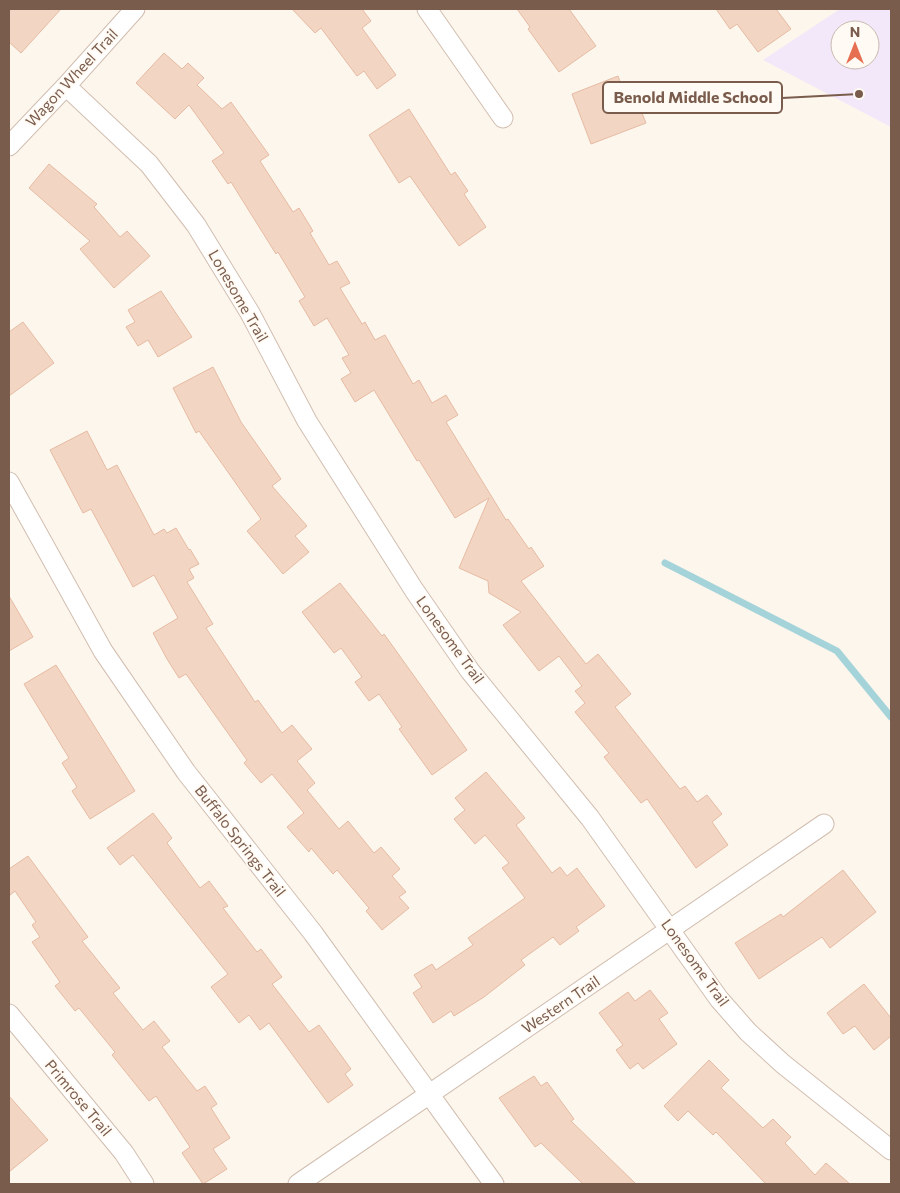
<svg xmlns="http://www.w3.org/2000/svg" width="900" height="1193" font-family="Commissioner,sans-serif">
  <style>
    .education { fill: #f3e8fa; fill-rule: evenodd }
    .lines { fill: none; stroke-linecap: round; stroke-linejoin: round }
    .stream { stroke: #a5d3da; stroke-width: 7 }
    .building { fill: #f3d5c3; stroke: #e6bba3 }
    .minor-casing { stroke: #d1beb0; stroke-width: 21 }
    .minor { stroke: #fff; stroke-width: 19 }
    .labels { text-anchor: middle; stroke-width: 4; stroke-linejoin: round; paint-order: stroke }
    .street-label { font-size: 15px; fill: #7a5c4d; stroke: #fffaf3 }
    .leader { fill: none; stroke: #7a5c4d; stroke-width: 2 }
    .callout-dot { fill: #7a5c4d; stroke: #fffaf3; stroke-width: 2 }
    .callout { fill: #fffaf3; stroke: #7a5c4d; stroke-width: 2 }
    .callout-label { font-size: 16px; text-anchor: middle; font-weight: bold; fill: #7a5c4d }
  </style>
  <rect width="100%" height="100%" fill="#fdf6ec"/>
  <path class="education" d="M840,9H891V127L763,60ZM840,30H870V60H840Z"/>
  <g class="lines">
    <path class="stream" d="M665,563L837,651L891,717"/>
  </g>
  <path class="building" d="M9,9H61L21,53L9,42Z
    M292,9H362L371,21L362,28L396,75L377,89L364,71L357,76L321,28L315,33Z
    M517,9H569L596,46L559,72L528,29L530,27Z
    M716,9H776L791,29L758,52L737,24L730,29Z
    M164,53L182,69L188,63L204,78L197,85L222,109L231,102L269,155L260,161L293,212L299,208L313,231L310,233L329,265L337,261L350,283L340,288L362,324L365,322L375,340L385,335L413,384L419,380L432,403L446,395L458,415L446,422L506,520L508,519L529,549L531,547L544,566L521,581L586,664L598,654L631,694L615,707L680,789L685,786L697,802L707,795L722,814L712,822L728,845L696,868L647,799L641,803L604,757L609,753L575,712L585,703L575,691L582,686L559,656L539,671L503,625L521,612L489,593L488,581L459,568L489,498L455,518L419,460L417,461L374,390L355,402L341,379L351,373L342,358L349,355L327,318L314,326L299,301L305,297L278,252L276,254L231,182L228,184L212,161L224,153L189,105L175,119L136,83Z
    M618,76L630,109L639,106L646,123L591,144L572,94Z
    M409,109L451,175L455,172L468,191L464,194L486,227L459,246L410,176L399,183L369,135Z
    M49,164L97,204L94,207L120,237L127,231L150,256L114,288L80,249L90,241L29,188Z
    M161,291L192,337L158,357L148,340L138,346L126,327L135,322L128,310Z
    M23,322L54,363L9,396V332Z
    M213,367L241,422L281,479L272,486L307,526L295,536L309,552L283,574L247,531L261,519L199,431L196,433L173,388Z
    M87,431L107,470L117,465L154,535L164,529L167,533L176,528L189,550L190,549L199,564L189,569L194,578L187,582L213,624L206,628L255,702L258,700L282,733L292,725L312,749L297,761L315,783L307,790L339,829L348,821L374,853L381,847L400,869L392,876L406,892L399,897L409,908L382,930L366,911L369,908L337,870L333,874L311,848L309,852L287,827L304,813L272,774L261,783L244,763L247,760L186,674L179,678L167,659L153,633L178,618L154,575L133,587L91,509L83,513L50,450Z
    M340,583L382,636L384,634L467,750L432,775L399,729L402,727L379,694L369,701L355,682L362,677L341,648L334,653L302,612Z
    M9,596L33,637L9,651Z
    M56,665L135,791L90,819L72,791L77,787L62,763L69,758L24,684Z
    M486,772L525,818L516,825L552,873L560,867L567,876L577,868L605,906L576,927L579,931L560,945L553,937L521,960L525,965L484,997L454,1016L451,1011L433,1023L413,993L422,987L414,975L432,964L436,970L473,945L468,938L525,898L502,868L509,863L485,835L475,844L454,819L465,810L455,798Z
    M153,813L172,838L167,843L200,888L209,881L228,906L223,908L257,952L261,949L282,977L272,984L309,1032L319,1025L351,1069L345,1074L353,1085L328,1103L269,1023L260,1030L249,1015L239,1023L211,987L228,974L133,855L120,865L107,848Z
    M28,856L88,937L82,941L120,988L113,993L143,1030L154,1021L170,1041L162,1047L197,1091L205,1086L217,1104L211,1108L230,1138L213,1149L227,1169L203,1184L182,1153L190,1147L156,1096L149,1101L112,1055L115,1052L79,1008L75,1011L55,986L60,982L32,942L40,937L32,925L36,922L15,891L9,896V869Z
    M843,870L876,912L830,948L822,937L759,979L735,943L781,914L783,917Z
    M864,984L891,1018V1036L874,1050L855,1026L843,1034L827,1013Z
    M650,990L668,1013L659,1019L677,1044L643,1069L638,1063L630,1069L616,1050L623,1045L599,1013L628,992L635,1001Z
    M709,1060L729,1080L721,1088L763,1128L773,1119L791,1137L785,1143L815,1175L826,1163L850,1184H766L716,1132L713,1135L688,1111L678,1121L664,1106Z
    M534,1076L541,1086L547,1082L574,1119L571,1121L636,1184H583L541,1143L535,1147L499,1098Z
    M9,1096L48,1140L9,1172Z"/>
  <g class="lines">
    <defs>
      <path id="minor" d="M427,9L503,118
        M66,86L149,164L196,225L250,313L307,421L414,590L470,671L590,818L719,999L748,1032L783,1064L891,1150
        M9,146L66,86L135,9
        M9,482L103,651L186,772L313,933L494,1184
        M9,1014L124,1153L144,1184
        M298,1184L824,824"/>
    </defs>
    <use href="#minor" class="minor-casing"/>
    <use href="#minor" class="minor"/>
  </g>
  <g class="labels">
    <g class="street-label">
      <text transform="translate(72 78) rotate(-47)" y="5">Wagon Wheel Trail</text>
      <text transform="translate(238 296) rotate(60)" y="5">Lonesome Trail</text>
      <text transform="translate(450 640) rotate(54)" y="5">Lonesome Trail</text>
      <text transform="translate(240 841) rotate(52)" y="5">Buffalo Springs Trail</text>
      <text transform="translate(695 963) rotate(54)" y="5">Lonesome Trail</text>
      <text transform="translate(561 1005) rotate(-34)" y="5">Western Trail</text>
      <text transform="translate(78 1098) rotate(50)" y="5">Primrose Trail</text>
    </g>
  </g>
  <path class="leader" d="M859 94L782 98"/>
  <circle class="callout-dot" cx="859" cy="94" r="5"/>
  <rect class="callout" x="603" y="82" width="179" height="31" rx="5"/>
  <g class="callout-label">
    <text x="693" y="103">Benold Middle School</text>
  </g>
  <rect width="900" height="1193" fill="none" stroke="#7a5c4d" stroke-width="20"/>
  <g transform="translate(855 45)"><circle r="24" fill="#fffaf3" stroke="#cabbb1"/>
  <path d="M0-4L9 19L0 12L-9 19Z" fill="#e76f51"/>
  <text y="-8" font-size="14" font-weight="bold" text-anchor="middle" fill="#7a5c4d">N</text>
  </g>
</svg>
